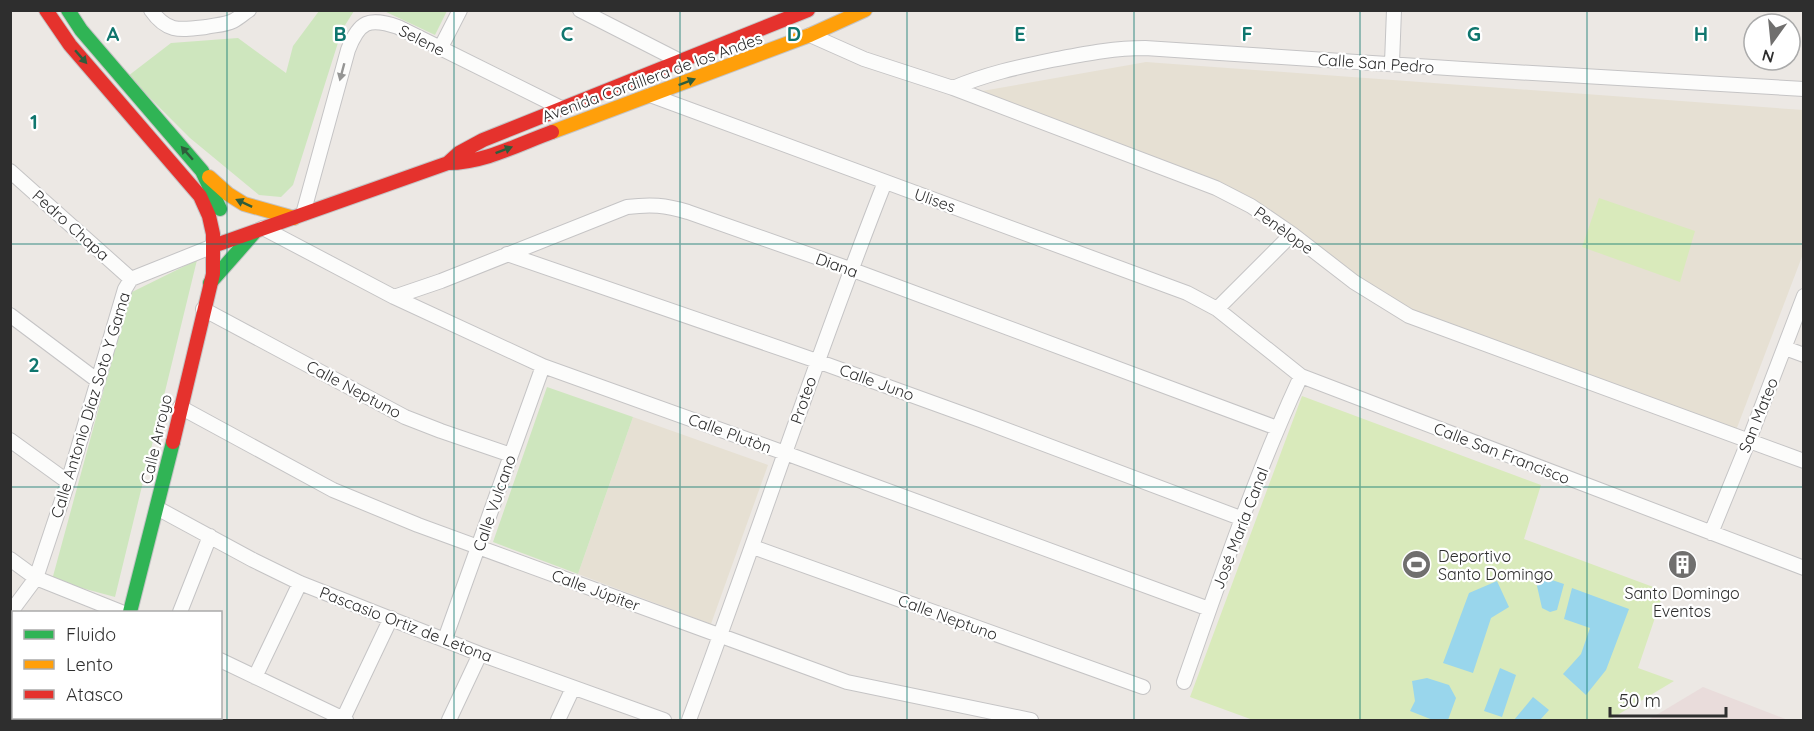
<svg xmlns="http://www.w3.org/2000/svg" width="1814" height="731" font-family="Quicksand,sans-serif">
  <style>
    .education { fill: #e6e0d3 }
    .medical { fill: #e9dcdb }
    .green { fill: #cee6be }
    .pitch { fill: #d9eabb }
    .water { fill: #99d6ec }
    .lines { fill: none; stroke-linecap: round; stroke-linejoin: round }
    .street-casing { stroke: #c5c4c5; stroke-width: 16 }
    .fast-casing { stroke: #c5c4c5; stroke-width: 16 }
    .slow-casing { stroke: #c5c4c5; stroke-width: 16 }
    .jam-casing { stroke: #c5c4c5; stroke-width: 16 }
    .street { stroke: #fcfcfb; stroke-width: 14 }
    .fast { stroke: #30b455; stroke-width: 14 }
    .slow { stroke: #ff9f0a; stroke-width: 14 }
    .jam { stroke: #e5322d; stroke-width: 14 }
    .oneway { fill: #2f5d3c }
    .oneway2 { fill: #959594 }
    .grid { fill: none; stroke: #0f766e; stroke-width: 1.5; stroke-opacity: 0.55 }
    .labels { text-anchor: middle; stroke-width: 4.5; stroke-linejoin: round; paint-order: stroke }
    .street-label { font-size: 16px; fill: #2e2e2e; stroke: #fff }
    .poi-label { font-size: 16px; fill: #2e2e2e; stroke: #fff; text-anchor: start }
    .grid-label { font-size: 20px; text-anchor: middle; font-weight: bold; fill: #0f766e; stroke: #fff; stroke-width: 4.5; stroke-linejoin: round; paint-order: stroke }
  </style>
  <rect width="100%" height="100%" fill="#ece8e4"/>
  <path class="education" d="M1146,62L1803,110V254L1735,433L1401,306L1210,180L982,91Z
    M633,417L768,465L711,624L578,574Z"/>
  <path class="medical" d="M1703,687L1788,720H1648Z"/>
  <path class="green" d="M319,11H354L342,30L293,185L281,197L259,195L190,138L128,76L171,43L238,38L286,73L293,46Z
    M384,11H447L435,35Z
    M197,260L115,597L52,580L130,293Z
    M547,387L633,417L578,574L493,542Z"/>
  <path class="pitch" d="M1599,198L1695,231L1680,282L1582,247Z
    M1302,396L1541,485L1524,539L1664,591L1638,668L1674,681L1609,720H1253L1190,697Z"/>
  <path class="water" d="M1540,576L1564,584L1557,610L1550,612L1542,608L1537,586Z
    M1497,581L1509,607L1491,618L1473,673L1443,663L1469,593Z
    M1572,588L1629,609L1606,670L1586,695L1563,674L1581,654L1590,628L1564,619Z
    M1500,668L1516,675L1502,717L1484,711Z
    M1427,678L1449,685L1456,698L1448,720H1433L1410,711L1415,701L1412,681Z
    M1533,697L1549,710L1540,720H1514Z"/>
  <g class="lines">
    <defs>
      <path id="street" d="M151,10C167,33 180,30 206,27C215,25 225,25 233,21C239,18 244,13 249,10
        M580,10L680,61
        M810,35L864,59L953,88L1216,188L1251,206L1292,234L1354,282L1409,316L1804,461
        M440,49L460,10
        M1392,63L1394,10
        M953,88C986,74 1018,67 1052,60C1084,54 1113,48 1145,48L1463,69L1804,89
        M650,95L1187,293L1217,309L1301,376L1804,568
        M10,171L131,279
        M303,214L348,50C359,21 369,17 398,27L563,109
        M263,228L394,297L543,366L785,453L1209,609
        M507,254L817,361L980,420L1243,519
        M394,297L441,281L627,207C651,204 665,205 688,212L850,269L1277,428
        M203,309L405,417L441,431L511,455
        M1217,309L1292,234
        M10,315L98,381
        M1785,348L1804,355
        M180,407L333,490L418,525L847,682L1031,720
        M10,440L68,482
        M157,508L253,560L300,583L480,654L664,720
        M1711,533L1749,440L1804,296
        M753,547L1143,687
        M10,559L36,578L121,612
        M180,612L210,536
        M10,613L36,578L68,482L125,289L131,279L216,245
        M445,639L543,366
        M220,660L346,720
        M255,677L300,583
        M1184,682C1220,579 1255,475 1301,376
        M119,718L125,720
        M343,719L391,618
        M449,720L480,654
        M558,720L573,688
        M689,720C756,541 815,359 885,182"/>
      <path id="fast" d="M68,10L81,30L202,171L220,209
        M210,283L254,233
        M130,612L173,442
        M95,720L96,718"/>
      <path id="slow" d="M552,132L810,35L865,10
        M209,177L228,194L244,204L294,218"/>
      <path id="jam" d="M46,10L70,45L200,196L209,216L213,234V274L173,442
        M448,163L459,153L483,140L808,10
        M216,245L448,163C484,163 519,144 552,132"/>
    </defs>
    <use href="#street" class="street-casing"/>
    <use href="#fast" class="fast-casing"/>
    <use href="#slow" class="slow-casing"/>
    <use href="#jam" class="jam-casing"/>
    <use href="#street" class="street"/>
    <use href="#fast" class="fast"/>
    <use href="#slow" class="slow"/>
    <use href="#jam" class="jam"/>
  </g>
  <defs><path id="oneway-solid" d="M-6-.8H1V-3.2L6.5 0L1 3.2V.8H-6Z" transform="scale(1.5)"/></defs>
  <g class="oneway">
    <use href="#oneway-solid" transform="translate(81 57) rotate(49)"/>
    <use href="#oneway-solid" transform="translate(687 82) rotate(-21)"/>
    <use href="#oneway-solid" transform="translate(504 150) rotate(-21)"/>
    <use href="#oneway-solid" transform="translate(187 153) rotate(-131)"/>
    <use href="#oneway-solid" transform="translate(244 203) rotate(-155)"/>
  </g>
  <use class="oneway2" href="#oneway-solid" transform="translate(342 72) rotate(105)"/>
  <path class="grid" d="M227,10V720M454,10V720M680,10V720M907,10V720M1134,10V720M1360,10V720M1587,10V720M10,244H1804M10,487H1804"/>
  <defs>
    <symbol id="stadium-disc" viewBox="-11 -11 22 22"><circle r="9.5" fill="#706f6e" stroke="#fff"/><path d="M0-5a6.5 5 0 1 0 0 10a6.5 5 0 1 0 0-10ZM-3.5-1.8h7v3.6h-7Z" fill="#fff"/></symbol>
    <symbol id="building-disc" viewBox="-11 -11 22 22"><circle r="9.5" fill="#706f6e" stroke="#fff"/><path d="M-4-6H4V6H1V3H-1V6H-4ZM-2.5-4.3h1.7v1.8h-1.7ZM.8-4.3h1.7v1.8H.8ZM-2.5-1h1.7V.8h-1.7ZM.8-1h1.7V.8H.8Z" fill="#fff"/></symbol>
  </defs>
  <g fill-rule="evenodd">
    <use href="#stadium-disc" x="1400" y="548" width="33" height="33"/>
    <use href="#building-disc" x="1666" y="548" width="33" height="33"/>
  </g>
  <g class="labels">
    <g class="street-label">
      <text transform="translate(422 40) rotate(27)" y="6">Selene</text>
      <text transform="translate(1376 63) rotate(4)" y="6">Calle San Pedro</text>
      <text transform="translate(652 77) rotate(-20)" y="6">Avenida Cordillera de los Andes</text>
      <text transform="translate(935 200) rotate(19)" y="6">Ulises</text>
      <text transform="translate(71 225) rotate(42)" y="6">Pedro Chapa</text>
      <text transform="translate(1284 230) rotate(36)" y="6">Penèlope</text>
      <text transform="translate(837 265) rotate(20)" y="6">Diana</text>
      <text transform="translate(877 382) rotate(20)" y="6">Calle Juno</text>
      <text transform="translate(354 389) rotate(28)" y="6">Calle Neptuno</text>
      <text transform="translate(803 400) rotate(-71)" y="6">Proteo</text>
      <text transform="translate(90 405) rotate(-73)" y="6">Calle Antonio Díaz Soto Y Gama</text>
      <text transform="translate(1758 415) rotate(-68)" y="6">San Mateo</text>
      <text transform="translate(730 433) rotate(20)" y="6">Calle Plutòn</text>
      <text transform="translate(156 439) rotate(-77)" y="6">Calle Arroyo</text>
      <text transform="translate(1502 453) rotate(21)" y="6">Calle San Francisco</text>
      <text transform="translate(494 503) rotate(-71)" y="6">Calle Vulcano</text>
      <text transform="translate(1240 528) rotate(-69)" y="6">José María Canal</text>
      <text transform="translate(596 590) rotate(20)" y="6">Calle Júpiter</text>
      <text transform="translate(948 617) rotate(20)" y="6">Calle Neptuno</text>
      <text transform="translate(406 624) rotate(21)" y="6">Pascasio Ortiz de Letona</text>
    </g>
    <g class="poi-label">
      <text x="1438" y="562">Deportivo<tspan x="1438" dy="18">Santo Domingo</tspan></text>
      <text x="1682" y="599" text-anchor="middle">Santo Domingo<tspan x="1682" dy="18">Eventos</tspan></text>
    </g>
  </g>
  <g class="grid-label">
    <text x="113" y="41">A</text>
    <text x="340" y="41">B</text>
    <text x="567" y="41">C</text>
    <text x="794" y="41">D</text>
    <text x="1020" y="41">E</text>
    <text x="1247" y="41">F</text>
    <text x="1474" y="41">G</text>
    <text x="1701" y="41">H</text>
    <text x="34" y="129">1</text>
    <text x="34" y="372">2</text>
  </g>
  <rect width="1814" height="731" fill="none" stroke="#2e2e2e" stroke-width="24"/>
  <rect x="12" y="611" width="210" height="108" fill="#ffffff" stroke="#ababab" stroke-width="1.5"/>
  <rect x="24" y="630" width="30" height="9" fill="#30b455" stroke="#ababab" stroke-width="1.5"/>
  <text x="66" y="641" font-size="18" fill="#2e2e2e">Fluido</text>
  <rect x="24" y="660" width="30" height="9" fill="#ff9f0a" stroke="#ababab" stroke-width="1.5"/>
  <text x="66" y="671" font-size="18" fill="#2e2e2e">Lento</text>
  <rect x="24" y="690" width="30" height="9" fill="#e5322d" stroke="#ababab" stroke-width="1.5"/>
  <text x="66" y="701" font-size="18" fill="#2e2e2e">Atasco</text>
  <g transform="translate(1772 42) rotate(195)"><circle r="28" fill="#ffffff" stroke="#ababab" stroke-width="1.5"/>
  <path d="M0-4.5L10 22L0 15L-10 22Z" fill="#706f6e"/>
  <text y="-9" font-size="16" font-weight="bold" text-anchor="middle" fill="#2e2e2e">N</text>
  </g>
  <path d="M1610 707v9h116v-9" fill="none" stroke="#2e2e2e" stroke-width="3"/>
  <text x="1619" y="707" font-size="18" fill="#2e2e2e" stroke="#ffffff" stroke-width="4.5" paint-order="stroke">50 m</text>
</svg>
